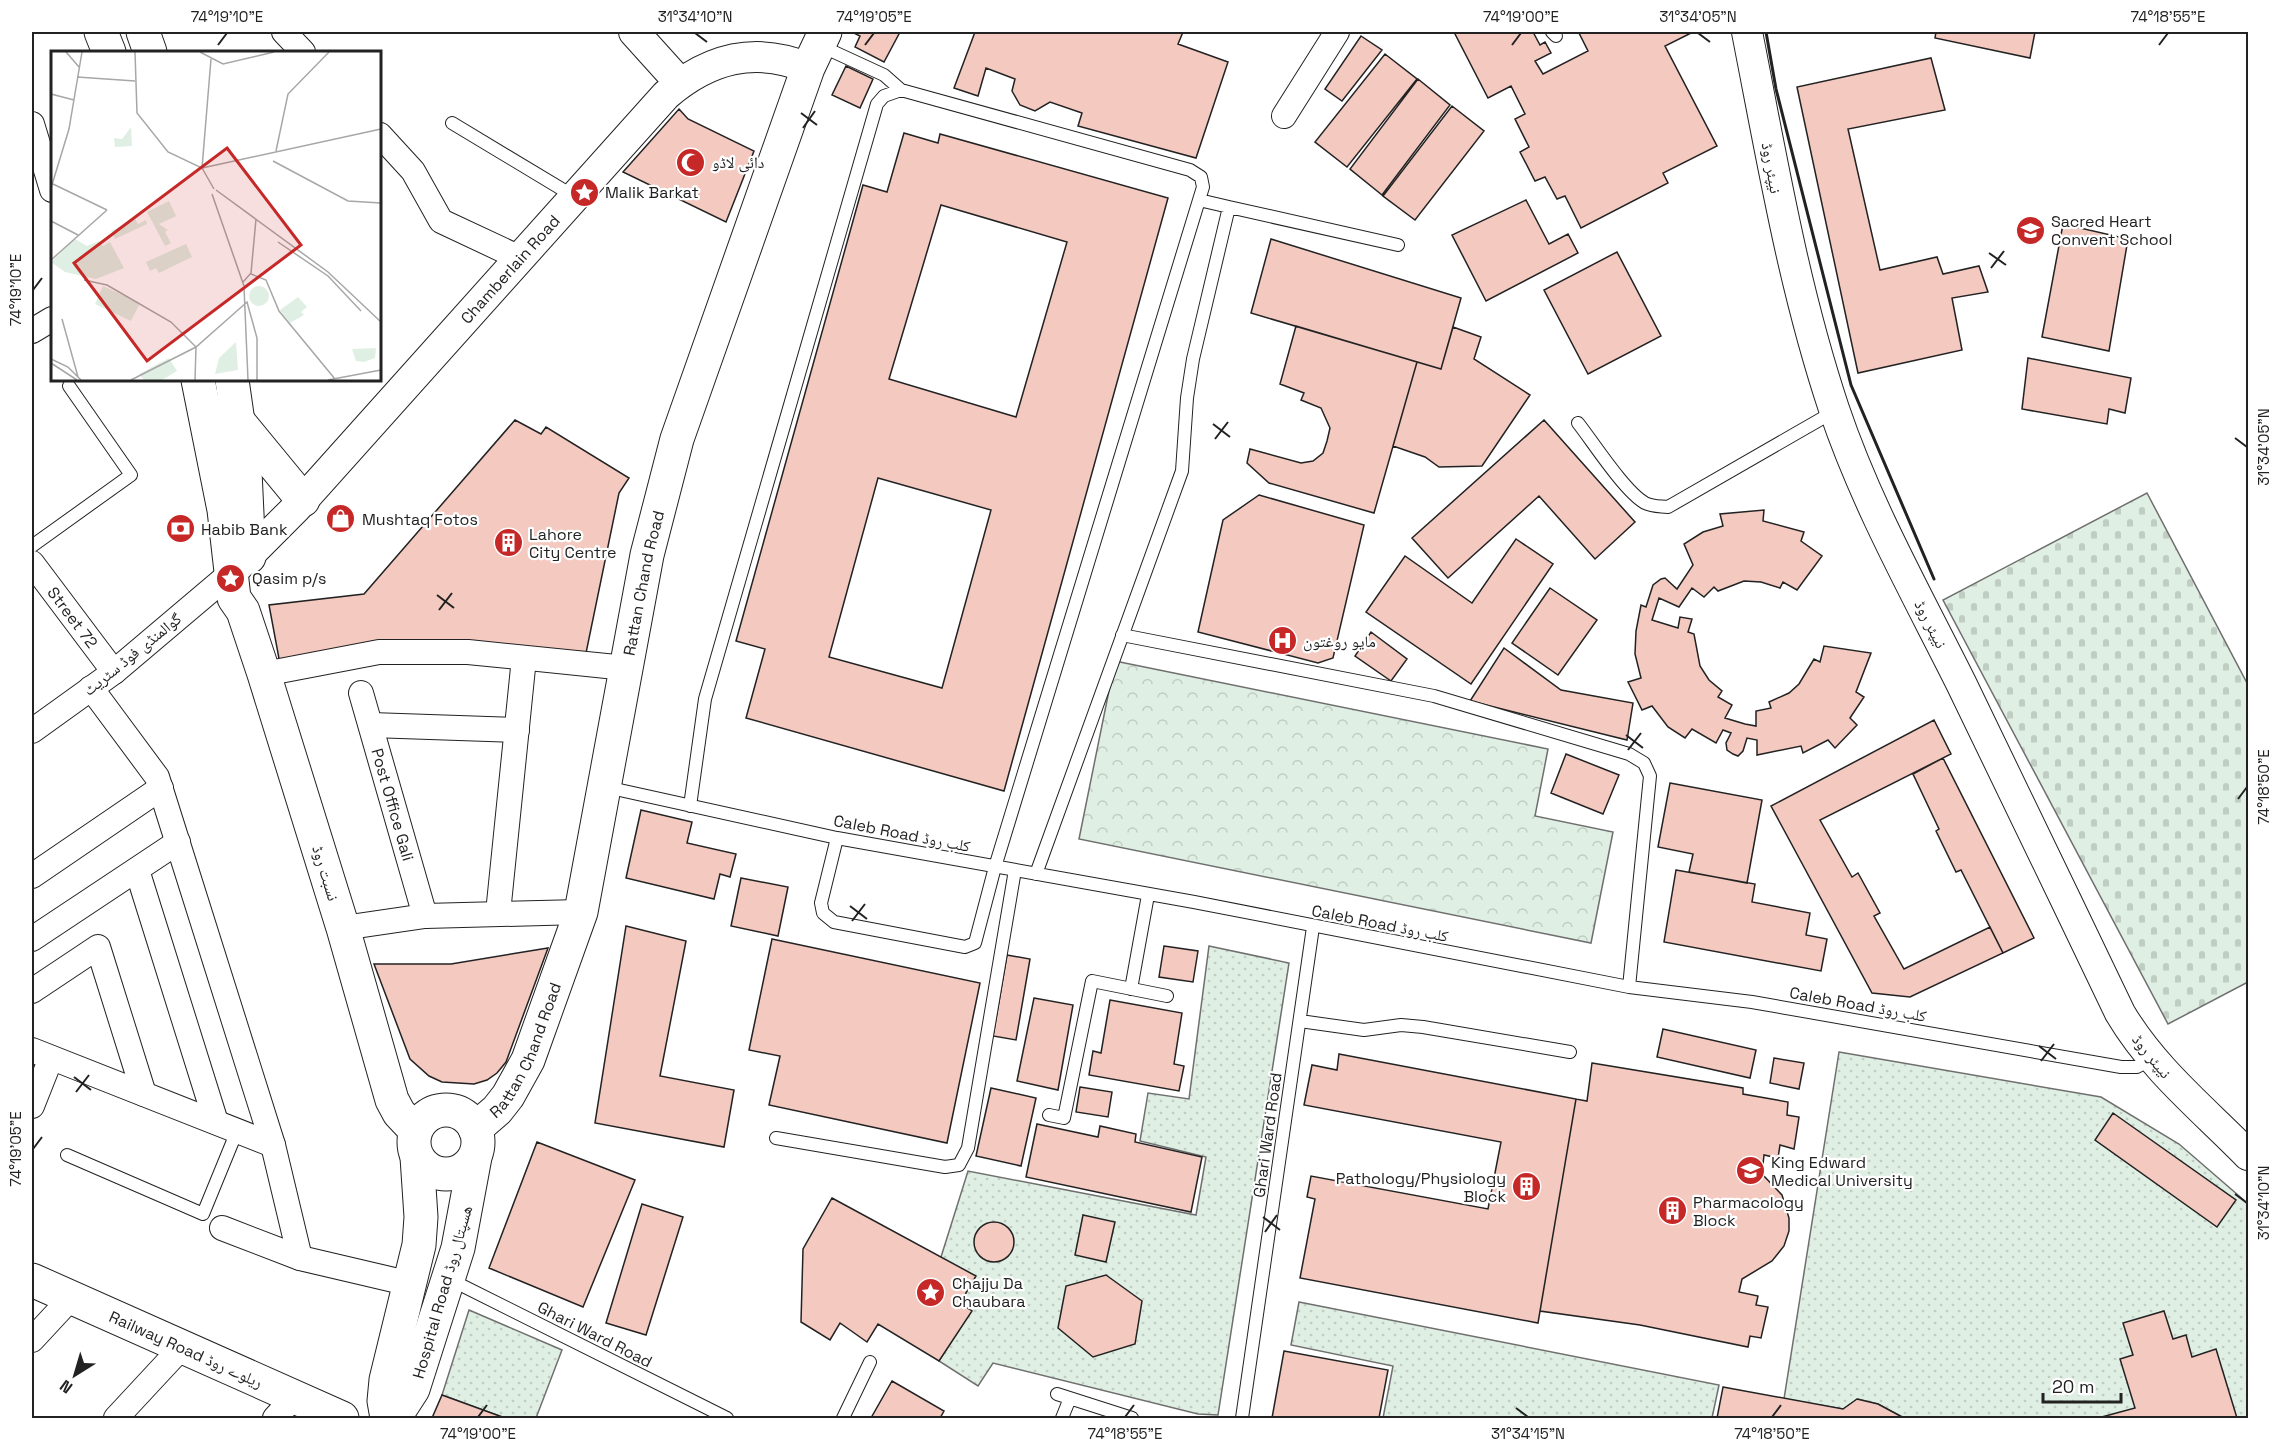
<svg xmlns="http://www.w3.org/2000/svg" width="2280" height="1450" font-family="'Space Grotesk','Noto Naskh Arabic',sans-serif">
  <style>
    .grass { fill: url(#grass-dots); stroke: #6f6f6f; stroke-width: 1.5 }
    .cemetery { fill: url(#cemetery-stones); stroke: #6f6f6f; stroke-width: 1.5 }
    .park { fill: url(#park-crowns); stroke: #6f6f6f; stroke-width: 1.5 }
    .building { fill: #f3c9c0; stroke: #222; stroke-width: 1.5; fill-rule: evenodd }
    .lines { fill: none; stroke-linecap: round; stroke-linejoin: round }
    .service-casing { stroke: #222; stroke-width: 14 }
    .minor-casing { stroke: #222; stroke-width: 26 }
    .tertiary-casing { stroke: #222; stroke-width: 32 }
    .secondary-casing { stroke: #222; stroke-width: 35 }
    .service { stroke: #fff; stroke-width: 12 }
    .minor { stroke: #fff; stroke-width: 24 }
    .tertiary { stroke: #fff; stroke-width: 30 }
    .secondary { stroke: #fff; stroke-width: 33 }
    .wall { stroke: #222; stroke-width: 3 }
    .ticks { fill: none; stroke: #222; stroke-width: 2 }
    .labels { text-anchor: middle; stroke-width: 4.5; stroke-linejoin: round; paint-order: stroke }
    .poi-label { font-size: 16px; fill: #222; stroke: #fff; text-anchor: start }
    .street-label { font-size: 16px; fill: #222; stroke: #fff }
    .inset-road { fill: none; stroke: #a7a7a7; stroke-width: 1.5 }
    .view { fill: #c62828; fill-opacity: 0.15; stroke: #c62828; stroke-width: 3 }
    .inset-edge { fill: none; stroke: #222; stroke-width: 3 }
    .neatline { fill: none; stroke: #222; stroke-width: 2 }
    .ticks-label { font-size: 15px; text-anchor: middle; fill: #222 }
  </style>
  <defs>
    <pattern id="grass-dots" width="8" height="8" patternUnits="userSpaceOnUse" patternTransform="scale(1.5)"><rect width="8" height="8" fill="#e0efe3"/><path d="M2 2h.1M6 6h.1" fill="none" stroke="#c0cdc2" stroke-width="1.8" stroke-linecap="round"/></pattern>
    <pattern id="cemetery-stones" width="16" height="16" patternUnits="userSpaceOnUse" patternTransform="scale(1.5)"><rect width="16" height="16" fill="#e0efe3"/><path d="M2 7V4a2 2 0 0 1 4 0v3zM10 15v-3a2 2 0 0 1 4 0v3z" fill="#c0cdc2"/></pattern>
    <pattern id="park-crowns" width="20" height="18" patternUnits="userSpaceOnUse" patternTransform="scale(1.5)"><rect width="20" height="18" fill="#e0efe3"/><path d="M2 6a3 3 0 1 1 6 0M12 15a3 3 0 1 1 6 0" fill="none" stroke="#c0cdc2"/></pattern>
  </defs>
  <rect width="100%" height="100%" fill="#fff"/>
  <path class="grass" d="M1209,946L1289,963L1218,1415L1198,1414L993,1363L978,1386L939,1361L971,1311L960,1303L941,1257L968,1171L1196,1215L1206,1157L1140,1141L1148,1093L1189,1099Z
    M1839,1052L2101,1097L2179,1144L2246,1202L2248,1205V1418H1904L1878,1404L1858,1399L1843,1409L1784,1399Z
    M1299,1302L1719,1385L1712,1418H1383L1393,1366L1291,1345Z
    M469,1310L562,1350L536,1418H505L442,1395Z"/>
  <path class="cemetery" d="M2147,493L2248,685V982L2168,1024L1943,600Z"/>
  <path class="park" d="M1115,661L1548,749L1535,816L1613,832L1591,943L1079,839Z"/>
  <path class="building" d="M852,32H900L884,62L855,47L860,36Z
    M975,32H1183L1178,44L1228,62L1196,158L1078,126L1082,113L1050,102L1035,111L1020,105L1012,91L1015,79L986,68L978,96L954,88Z
    M1454,32H1533L1540,45L1545,42L1551,53L1535,61L1543,74L1588,51L1579,33L1581,32H1693L1665,46L1717,146L1663,173L1668,183L1581,228L1565,196L1557,199L1545,177L1535,181L1520,152L1529,147L1515,119L1525,114L1511,86L1488,98Z
    M1936,32H2035L2030,58L1935,38Z
    M1361,36L1382,50L1342,101L1325,89Z
    M1385,54L1417,79L1347,167L1315,142Z
    M1931,58L1945,110L1848,129L1880,270L1937,257L1943,274L1979,266L1988,292L1952,298L1962,350L1858,373L1797,87Z
    M846,66L873,79L860,108L832,95Z
    M1418,79L1450,105L1382,195L1350,169Z
    M1452,106L1484,131L1415,220L1383,196Z
    M679,109L688,119L754,151L726,222L623,172Z
    M904,133L938,143L940,134L1168,198L1004,791L746,718L765,649L736,641L863,185L887,192ZM941,205L1067,242L1016,417L889,379ZM878,478L991,510L942,688L829,657Z
    M1526,200L1549,244L1568,234L1578,253L1486,301L1452,235Z
    M2063,224L2128,239L2109,351L2042,337Z
    M1271,239L1461,298L1441,369L1251,313Z
    M1617,252L1661,336L1588,374L1544,290Z
    M1296,326L1417,362L1374,513L1269,483L1247,463L1250,449L1301,463L1313,461L1323,453L1327,441L1330,428L1321,408L1301,400L1304,393L1280,384Z
    M1453,327L1481,337L1474,359L1530,395L1482,466L1439,467L1425,457L1393,446L1417,362L1441,369Z
    M2028,358L2131,378L2125,413L2109,409L2107,424L2022,409Z
    M515,420L541,434L546,427L629,478L619,493L586,653L280,664L269,605L364,594Z
    M1544,420L1635,522L1595,559L1539,496L1448,578L1412,538Z
    M1259,495L1364,525L1333,658L1318,663L1198,632L1223,520Z
    M1764,510L1763,521L1804,532L1801,541L1822,556L1797,590L1783,582L1780,588L1761,582L1744,581L1718,591L1714,587L1704,597L1692,588L1679,607L1659,598L1652,620L1678,628L1680,617L1692,619L1688,632L1694,634L1700,666L1709,680L1722,691L1718,697L1732,705L1725,718L1745,724L1756,726V711L1771,708L1769,702L1789,693L1799,684L1814,659L1820,662L1824,646L1871,653L1856,692L1864,697L1850,718L1857,725L1835,748L1828,740L1803,753L1801,746L1757,755V740L1747,738L1743,751L1738,756L1733,754L1727,750L1726,743L1731,733L1723,730L1716,743L1692,729L1685,738L1668,727L1652,706L1642,710L1628,682L1641,678L1635,654L1636,631L1641,605L1646,607L1653,585L1661,579L1665,578L1677,589L1693,565L1684,544L1703,532L1723,526L1720,514Z
    M1516,539L1553,564L1471,684L1366,612L1405,556L1472,603Z
    M1550,588L1597,620L1558,675L1512,643Z
    M1371,632L1407,659L1391,681L1355,656Z
    M1504,648L1561,690L1633,703L1627,740L1470,701Z
    M1934,720L1951,754L1820,820L1852,877L1858,873L1880,913L1874,916L1904,969L1990,927L2003,953L1910,997L1872,993L1771,806Z
    M1566,754L1619,775L1603,814L1551,793Z
    M1943,758L2034,938L2003,953L1961,870L1956,872L1936,831L1939,829L1913,774Z
    M1670,783L1762,800L1747,883L1689,872L1693,854L1658,847Z
    M641,810L692,822L687,843L736,854L730,877L720,874L714,899L626,878Z
    M1676,870L1755,884L1752,902L1810,913L1806,935L1827,939L1821,971L1664,942Z
    M741,878L788,887L778,936L731,926Z
    M626,926L686,941L660,1076L734,1090L724,1147L595,1123Z
    M772,939L980,983L947,1143L769,1105L780,1056L749,1050Z
    M1164,946L1198,951L1193,982L1159,977Z
    M548,948L506,1062L497,1073L487,1080L474,1084L442,1082L429,1076L410,1059L374,964H451Z
    M1007,955L1030,959L1016,1040L993,1036Z
    M1034,998L1073,1005L1058,1090L1017,1081Z
    M1110,1000L1182,1013L1174,1064L1184,1066L1179,1091L1089,1075L1093,1051L1101,1053Z
    M1663,1029L1756,1050L1750,1078L1657,1057Z
    M1339,1054L1576,1099L1538,1323L1300,1278L1315,1199L1307,1197L1311,1176L1488,1209L1501,1142L1304,1105L1312,1065L1337,1070Z
    M1774,1058L1804,1063L1799,1089L1770,1083Z
    M1592,1063L1743,1088V1094L1788,1102L1787,1115L1799,1117L1794,1149L1780,1145L1778,1158L1764,1155L1762,1174L1782,1195L1789,1218V1231L1784,1246L1772,1261L1742,1279L1739,1292L1758,1296L1756,1305L1768,1307L1761,1338L1750,1336L1748,1347L1640,1325L1540,1311L1576,1099L1587,1101Z
    M1080,1087L1112,1092L1108,1117L1076,1112Z
    M991,1088L1036,1098L1021,1166L976,1156Z
    M2113,1113L2236,1200L2217,1227L2095,1140Z
    M1037,1124L1098,1137L1100,1126L1136,1134L1135,1142L1202,1157L1191,1212L1026,1177Z
    M537,1142L635,1180L583,1307L489,1268Z
    M832,1198L976,1276L960,1303L972,1311L939,1361L878,1324L867,1342L840,1323L830,1340L801,1322L803,1249Z
    M642,1204L683,1217L646,1335L606,1323Z
    M1083,1215L1115,1222L1106,1262L1075,1255Z
    M974 1242a20 20 0 1 1 40 0a20 20 0 1 1-40 0Z
    M1106,1275L1142,1301L1135,1344L1093,1357L1058,1328L1066,1286Z
    M2164,1311L2173,1339L2186,1335L2192,1357L2216,1349L2237,1418H2098L2135,1408L2120,1359L2133,1355L2123,1323Z
    M1284,1351L1388,1370L1379,1418H1272Z
    M892,1381L944,1411L940,1418H871Z
    M1723,1387L1843,1409L1857,1399L1878,1404L1904,1418H1717Z
    M442,1395L505,1418H432Z"/>
  <g class="lines">
    <defs>
      <path id="service" d="M1552,32L1556,36
        M821,46L884,75L901,90
        M452,123L575,197
        M1229,207L1398,245
        M1578,423C1593,442 1625,492 1645,503C1653,507 1660,506 1668,507L1835,411
        M32,546L131,475L69,386
        M1122,635L1434,696L1629,754L1644,763L1650,776L1629,987
        M606,787L837,838L1194,902L1629,987L1752,1002L2121,1067H2137L2151,1059
        M690,806L705,699L877,104L884,96L901,90L1190,170L1201,177L1203,187L995,867L975,943L965,947L834,922L823,913L821,903L837,838
        M1036,874L1182,471L1187,398L1193,359L1229,207L1199,200
        M1131,989L1148,895
        M1300,1021L1364,1030L1401,1025L1423,1027L1570,1052
        M1049,1115L1064,1118L1092,981L1167,996
        M776,1138L945,1167L959,1165L968,1148L1015,870
        M67,1155L203,1214L237,1131
        M449,1279L727,1418
        M1057,1394L1132,1418
        M843,1418L870,1362
        M1062,1418L1070,1398
        M1242,1418L1313,927"/>
      <g id="minor">
        <path d="M284,32L303,52"/>
        <path d="M1284,116L1337,32"/>
        <path d="M32,124L52,190"/>
        <path d="M380,135L413,171L441,221L522,259"/>
        <path d="M32,331L52,319"/>
        <path id="s1" d="M32,563L114,672"/>
        <path d="M264,674L379,652H468L626,668"/>
        <path d="M91,688L157,777L273,1145L300,1258"/>
        <path id="s2" d="M361,693L425,916"/>
        <path d="M371,725L517,730"/>
        <path d="M32,731L114,672L231,573"/>
        <path d="M137,870L216,1122"/>
        <path d="M32,876L161,788"/>
        <path d="M498,913L524,658"/>
        <path d="M343,928L425,916L581,912"/>
        <path d="M32,939L178,842"/>
        <path d="M32,991L98,947L144,1094"/>
        <path d="M32,1050L273,1145"/>
        <path d="M32,1106L51,1058"/>
        <path d="M222,1228L300,1258L411,1284"/>
        <path d="M32,1340L71,1298"/>
        <path d="M116,1418L182,1347"/>
        <path d="M275,1418L294,1397"/>
      </g>
      <g id="tertiary">
        <path d="M634,32L680,83"/>
        <path d="M1747,32C1772,159 1793,286 1834,409C1866,504 1916,593 1961,683C2015,793 2067,903 2120,1013C2153,1069 2203,1109 2248,1155"/>
        <path id="s3" d="M237,567L295,509L666,95C709,58 755,46 808,68"/>
      </g>
      <g id="secondary">
        <path d="M101,32L109,52"/>
        <path d="M143,32L150,52"/>
        <path d="M198,380L224,510L234,598L243,611L264,674L343,928L392,1100L399,1113L415,1130"/>
        <path d="M232,380L245,471L249,557"/>
        <path d="M238,421L303,500"/>
        <circle cx="446" cy="1142" r="32"/>
        <path id="s4" d="M475,1129L497,1110L508,1096L528,1060L581,912L647,555L677,439L808,68L825,32"/>
        <path d="M32,1280L342,1418"/>
        <path d="M387,1418L384,1401L386,1380L419,1245L421,1217L417,1157"/>
        <path d="M388,1418L402,1406L413,1389L458,1248L475,1157"/>
      </g>
    </defs>
    <use href="#service" class="service-casing"/>
    <use href="#minor" class="minor-casing"/>
    <use href="#tertiary" class="tertiary-casing"/>
    <use href="#secondary" class="secondary-casing"/>
    <use href="#service" class="service"/>
    <use href="#minor" class="minor"/>
    <use href="#tertiary" class="tertiary"/>
    <use href="#secondary" class="secondary"/>
    <path class="wall" d="M1766,32L1776,89L1851,385L1934,579"/>
  </g>
  <path class="ticks" d="M695,33L707,42M1698,33L1710,42M218,45L227,33M865,45L874,33M1512,45L1521,33M2159,45L2168,33M801,113L817,125M803,128L815,111M1989,253L2006,265M1991,268L2004,251M33,290L42,278M1213,424L1230,437M2235,438L2247,447M1215,439L1228,422M437,595L454,608M439,610L452,593M1626,735L1643,748M1628,750L1641,733M2238,799L2247,787M850,906L867,919M852,921L865,904M2039,1046L2056,1059M2041,1061L2054,1044M74,1077L91,1090M76,1092L89,1075M33,1149L42,1137M2235,1194L2247,1203M1263,1217L1280,1230M1265,1232L1277,1215M1516,1408L1528,1417M478,1417L487,1405M1125,1417L1134,1405M1772,1417L1781,1405"/>
  <defs>
    <symbol id="mosque-disc" viewBox="-11 -11 22 22"><circle r="9.5" fill="#c62828" stroke="#fff"/><path d="M3.5-4.9A6 6 0 1 0 3.5 4.9A5 5 0 1 1 3.5-4.9Z" fill="#fff"/></symbol>
    <symbol id="sight-disc" viewBox="-11 -11 22 22"><circle r="9.5" fill="#c62828" stroke="#fff"/><path d="M0-6L1.8-2.2L6-1.7L2.9 1.2L3.7 5.4L0 3.3L-3.7 5.4L-2.9 1.2L-6-1.7L-1.8-2.2Z" fill="#fff"/></symbol>
    <symbol id="school-disc" viewBox="-11 -11 22 22"><circle r="9.5" fill="#c62828" stroke="#fff"/><path d="M0-5L7-2L0 1L-7-2ZM-4 1L0 2.5L4 1V4Q0 6-4 4Z" fill="#fff"/></symbol>
    <symbol id="shop-disc" viewBox="-11 -11 22 22"><circle r="9.5" fill="#c62828" stroke="#fff"/><path d="M-5-2.5h2.3a2.7 3.5 0 0 1 5.4 0H5L5.5 6h-11ZM-1.5-2.5h3a1.5 2.3 0 0 0-3 0Z" fill="#fff"/></symbol>
    <symbol id="bank-disc" viewBox="-11 -11 22 22"><circle r="9.5" fill="#c62828" stroke="#fff"/><path d="M-6-4H6V4H-6ZM0-2.3a2.3 2.3 0 1 0 0 4.6a2.3 2.3 0 1 0 0-4.6Z" fill="#fff"/></symbol>
    <symbol id="building-disc" viewBox="-11 -11 22 22"><circle r="9.5" fill="#c62828" stroke="#fff"/><path d="M-4-6H4V6H1V3H-1V6H-4ZM-2.5-4.3h1.7v1.8h-1.7ZM.8-4.3h1.7v1.8H.8ZM-2.5-1h1.7V.8h-1.7ZM.8-1h1.7V.8H.8Z" fill="#fff"/></symbol>
    <symbol id="hospital-disc" viewBox="-11 -11 22 22"><circle r="9.5" fill="#c62828" stroke="#fff"/><path d="M-5-5h3v3.5h4V-5h3V5h-3V1.5h-4V5h-3Z" fill="#fff"/></symbol>
    <symbol id="university-disc" viewBox="-11 -11 22 22"><circle r="9.5" fill="#c62828" stroke="#fff"/><path d="M0-5L7-2L0 1L-7-2ZM-4 1L0 2.5L4 1V4Q0 6-4 4Z" fill="#fff"/></symbol>
  </defs>
  <g fill-rule="evenodd">
    <use href="#mosque-disc" x="674" y="146" width="33" height="33"/>
    <use href="#sight-disc" x="568" y="176" width="33" height="33"/>
    <use href="#school-disc" x="2014" y="214" width="33" height="33"/>
    <use href="#shop-disc" x="324" y="502" width="33" height="33"/>
    <use href="#bank-disc" x="164" y="512" width="33" height="33"/>
    <use href="#building-disc" x="492" y="526" width="33" height="33"/>
    <use href="#sight-disc" x="214" y="562" width="33" height="33"/>
    <use href="#hospital-disc" x="1266" y="624" width="33" height="33"/>
    <use href="#university-disc" x="1734" y="1154" width="33" height="33"/>
    <use href="#building-disc" x="1510" y="1170" width="33" height="33"/>
    <use href="#building-disc" x="1656" y="1194" width="33" height="33"/>
    <use href="#sight-disc" x="914" y="1276" width="33" height="33"/>
  </g>
  <g class="labels">
    <g class="poi-label">
      <text x="712" y="168">دائی لاڈو</text>
      <text x="605" y="198">Malik Barkat</text>
      <text x="2051" y="227">Sacred Heart<tspan x="2051" dy="18">Convent School</tspan></text>
      <text x="362" y="525">Mushtaq Fotos</text>
      <text x="201" y="535">Habib Bank</text>
      <text x="529" y="540">Lahore<tspan x="529" dy="18">City Centre</tspan></text>
      <text x="252" y="584">Qasim p/s</text>
      <text x="1303" y="647">مایو روغتون</text>
      <text x="1771" y="1168">King Edward<tspan x="1771" dy="18">Medical University</tspan></text>
      <text x="1506" y="1184" text-anchor="end">Pathology/Physiology<tspan x="1506" dy="18">Block</tspan></text>
      <text x="1693" y="1208">Pharmacology<tspan x="1693" dy="18">Block</tspan></text>
      <text x="952" y="1289">Chajju Da<tspan x="952" dy="18">Chaubara</tspan></text>
    </g>
    <g class="street-label">
      <text transform="translate(1772 168) rotate(80)" y="6">نیپئر روڈ</text>
      <text dy="6" stroke="none"><textPath href="#s3" startOffset="404">Chamberlain Road</textPath></text>
      <text dy="6" stroke="none"><textPath href="#s4" startOffset="580">Rattan Chand Road</textPath></text>
      <text dy="6" stroke="none"><textPath href="#s1" startOffset="68">Street 72</textPath></text>
      <text transform="translate(1931 624) rotate(63)" y="6">نیپئر روڈ</text>
      <text transform="translate(132 654) rotate(-39)" y="6">گوالمنڈی فوڈ سٹریٹ</text>
      <text dy="6" stroke="none"><textPath href="#s2" startOffset="116">Post Office Gali</textPath></text>
      <text transform="translate(902 833) rotate(11)" y="6">Caleb Road کلب روڈ</text>
      <text transform="translate(326 873) rotate(73)" y="6">نسبت روڈ</text>
      <text transform="translate(1380 923) rotate(11)" y="6">Caleb Road کلب روڈ</text>
      <text transform="translate(1858 1004) rotate(10)" y="6">Caleb Road کلب روڈ</text>
      <text dy="6" stroke="none"><textPath href="#s4" startOffset="96">Rattan Chand Road</textPath></text>
      <text transform="translate(2152 1056) rotate(51)" y="6">نیپئر روڈ</text>
      <text transform="translate(1267 1135) rotate(-82)" y="6">Ghari Ward Road</text>
      <text transform="translate(442 1292) rotate(-74)" y="6">Hospital Road ھسپتال روڈ</text>
      <text transform="translate(595 1334) rotate(27)" y="6">Ghari Ward Road</text>
      <text transform="translate(186 1349) rotate(24)" y="6">Railway Road ریلوے روڈ</text>
    </g>
  </g>
  <g transform="translate(51 51)">
    <rect width="330" height="330" fill="#fff"/>
    <path d="M80,76L81,95L64,96L63,87L71,88ZM118,150L125,165L108,173L117,179L114,181L120,192L114,195L96,161ZM84,168L87,173L95,169L96,173L64,188L60,180ZM24,188L36,195L48,190L52,195L59,191L73,217L45,228L14,221L0,211ZM247,246L256,256L250,261L253,264L239,272L229,259ZM325,297L324,307L313,311L305,310L301,298ZM118,307L126,320L111,329H93L88,323Z" fill="#e0efe3"/>
    <path d="M52,235L89,252L80,270L44,253Z" fill="#e0efe3"/>
    <path d="M135,193L141,206L108,222L105,217L99,220L95,211ZM198 245a10 10 0 1 1 20 0a10 10 0 1 1-20 0ZM185,291L187,319L164,323L168,307Z" fill="#e0efe3"/>
    <path class="inset-road" d="M15,1L28,16M84,1L86,62L117,101L151,117L163,138M149,1L172,13L223,1M160,8L151,117L330,78M26,26L84,30M0,43L23,49M225,100L237,43L278,1M222,110L297,150L330,152M2,133L56,159M0,137L18,78L31,1M165,139L277,221L330,271M161,143L193,235M0,170L27,184M227,191L277,225L310,260M0,209L56,159M200,223L215,229L228,260L284,328M33,229L56,234L120,271L145,296L144,329M192,231L200,222L205,168M193,236L197,329M11,268L27,326M0,308L17,316L30,329M0,312L26,329M80,329L145,296L196,251L206,287V329M277,329L330,319"/>
    <path class="view" d="M176,97L250,194L96,310L23,212Z"/>
    <rect width="330" height="330" class="inset-edge"/>
  </g>
  <rect width="2280" height="1450" fill="none" stroke="#ffffff" stroke-width="66"/>
  <g transform="translate(75 1375) rotate(217)" stroke="#ffffff" stroke-width="4.5" paint-order="stroke">
  <path d="M0-4.5L10 22L0 15L-10 22Z" fill="#222222"/>
  <text y="-9" font-size="16" font-weight="bold" text-anchor="middle" fill="#222222">N</text>
  </g>
  <path d="M2043 1393v9h78v-9" fill="none" stroke="#222222" stroke-width="3"/>
  <text x="2052" y="1393" font-size="18" fill="#222222" stroke="#ffffff" stroke-width="4.5" paint-order="stroke">20 m</text>
  <rect x="33" y="33" width="2214" height="1384" class="neatline"/>
  <g class="ticks-label">
    <text x="227" y="22">74°19'10"E</text>
    <text x="695" y="22">31°34'10"N</text>
    <text x="874" y="22">74°19'05"E</text>
    <text x="1521" y="22">74°19'00"E</text>
    <text x="1698" y="22">31°34'05"N</text>
    <text x="2168" y="22">74°18'55"E</text>
    <text transform="translate(16 290) rotate(-90)" y="5">74°19'10"E</text>
    <text transform="translate(2264 447) rotate(-90)" y="5">31°34'05"N</text>
    <text transform="translate(2264 787) rotate(-90)" y="5">74°18'50"E</text>
    <text transform="translate(16 1149) rotate(-90)" y="5">74°19'05"E</text>
    <text transform="translate(2264 1203) rotate(-90)" y="5">31°34'10"N</text>
    <text x="478" y="1439">74°19'00"E</text>
    <text x="1125" y="1439">74°18'55"E</text>
    <text x="1528" y="1439">31°34'15"N</text>
    <text x="1772" y="1439">74°18'50"E</text>
  </g>
</svg>
